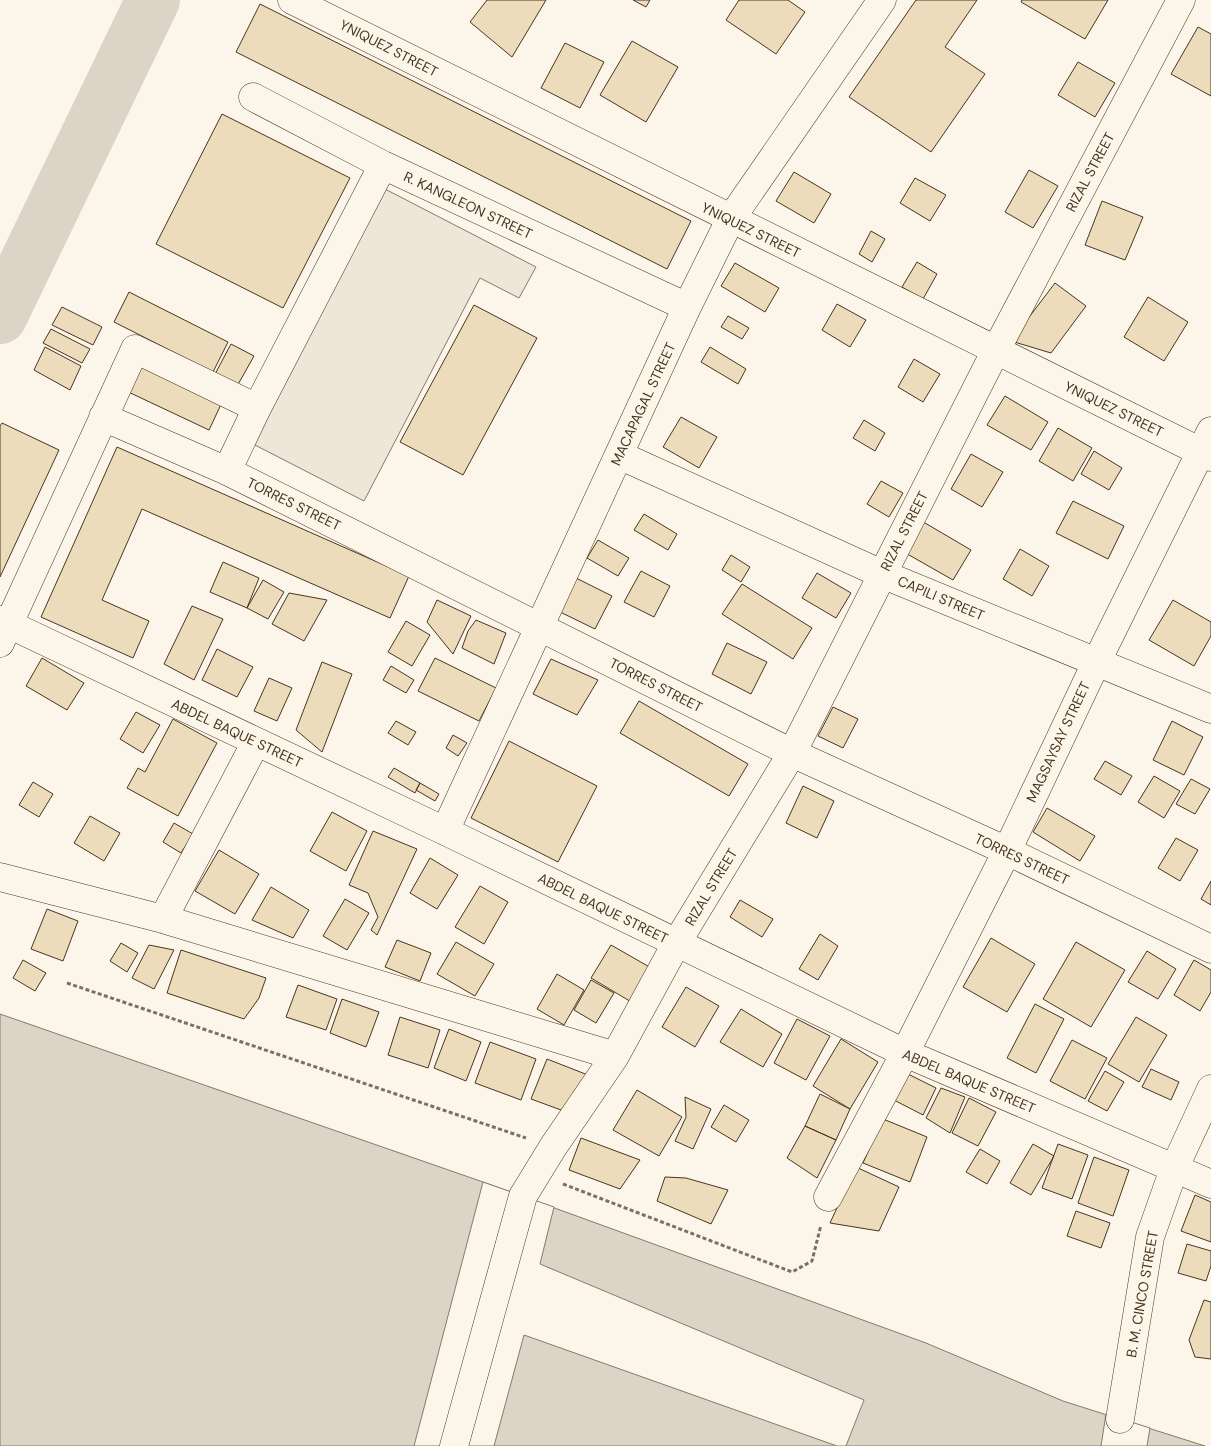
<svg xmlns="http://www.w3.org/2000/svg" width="1211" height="1446" font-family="'DM Sans',sans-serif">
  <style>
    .green { fill: #ede6d9; stroke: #887966 }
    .water { fill: #dcd4c6; stroke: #887966 }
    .pier { fill: #fbf6e9; stroke: #887966 }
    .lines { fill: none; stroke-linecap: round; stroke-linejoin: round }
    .river { stroke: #dcd4c6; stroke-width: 54 }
    .building { fill: #ecdcbc; stroke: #4a3520 }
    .minor-casing { stroke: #4a3520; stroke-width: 29 }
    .path { stroke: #7f6f5c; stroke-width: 3; stroke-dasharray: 4 2.5; stroke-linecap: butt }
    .minor { stroke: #fbf6e9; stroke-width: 28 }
    .labels { text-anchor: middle; stroke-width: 4; stroke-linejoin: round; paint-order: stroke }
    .street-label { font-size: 14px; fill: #4a3520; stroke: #fbf6e9 }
  </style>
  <rect width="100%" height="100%" fill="#fbf6e9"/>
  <path class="green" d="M383,188L536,267L519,298L480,278L364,501L251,443Z"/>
  <path class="water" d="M0,1014L483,1182L926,1343L1063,1401L1205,1446H0Z"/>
  <path class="pier" d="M483,1182L554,1207L540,1264L864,1400L846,1446H837L524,1335L494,1446H414Z
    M1106,1414L1150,1428L1147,1446H1101Z"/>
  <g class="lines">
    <path class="river" d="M0,317L153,0"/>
  </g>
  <path class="building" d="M487,0H546L512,57L470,22Z
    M633,0H650L646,7Z
    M739,0H788L805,12L776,54L726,20Z
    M916,0H977L945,47L985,74L931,152L849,97Z
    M1022,0H1108L1085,39L1021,2Z
    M260,4L691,221L667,269L236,52Z
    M1198,27L1211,34V96L1171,74Z
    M632,41L678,67L646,122L600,95Z
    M565,43L604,62L580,108L541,88Z
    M1078,62L1115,83L1095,117L1058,95Z
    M222,114L350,178L283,308L156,244Z
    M1029,170L1058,186L1033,228L1005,212Z
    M794,172L831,194L814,223L776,201Z
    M915,178L946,195L930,221L900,203Z
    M1102,201L1143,217L1125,260L1085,245Z
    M871,231L885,239L872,262L859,254Z
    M917,262L937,274L923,299L902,287Z
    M735,263L779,288L765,312L721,286Z
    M1055,283L1086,306L1051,353L1011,341Z
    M129,292L228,342L213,372L114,322Z
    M1148,297L1188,322L1164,361L1124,337Z
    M837,304L866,320L850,347L822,330Z
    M474,305L537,338L463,475L400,442Z
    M62,307L102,327L93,345L52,325Z
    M728,316L749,328L742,339L721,327Z
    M51,329L90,349L82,363L43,343Z
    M231,344L254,356L236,388L214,376Z
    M45,347L81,366L70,390L34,370Z
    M710,347L746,369L738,384L701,362Z
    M137,357L224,398L209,430L122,389Z
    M914,359L940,374L923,402L898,387Z
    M1005,396L1048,422L1031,450L987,425Z
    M681,417L717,437L699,468L663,447Z
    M864,420L885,433L875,451L853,438Z
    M2,423L59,450L0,577V426Z
    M1058,428L1092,448L1073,481L1039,461Z
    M117,447L409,576L390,618L142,509L102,600L149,621L133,658L41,617Z
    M1094,451L1122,468L1109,490L1081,474Z
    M971,454L1003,472L982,507L951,489Z
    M881,481L903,493L889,517L867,504Z
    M1073,501L1124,526L1108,559L1056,533Z
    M644,514L677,534L668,550L634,530Z
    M920,520L971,550L953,580L902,551Z
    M598,540L629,558L618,576L587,558Z
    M1020,549L1049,566L1032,596L1003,579Z
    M731,555L750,567L741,582L722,570Z
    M223,562L259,578L247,608L210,592Z
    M641,571L670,586L654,617L624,602Z
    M817,573L851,593L836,618L802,598Z
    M576,578L612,596L595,629L558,611Z
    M263,580L284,592L268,619L247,608Z
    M742,584L812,628L793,659L722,614Z
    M289,593L327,600L304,641L272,624Z
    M437,600L471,616L453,654L427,622Z
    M1173,600L1211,622V636L1194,666L1149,640Z
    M192,606L223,619L194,680L164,664Z
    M476,620L506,633L494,664L462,648L468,631Z
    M406,621L430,635L412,666L388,652Z
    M727,643L767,662L751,694L712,674Z
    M217,649L253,667L237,697L202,680Z
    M42,658L84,683L67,710L26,686Z
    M435,658L496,688L479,721L418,691Z
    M551,659L598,680L577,715L533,694Z
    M322,662L352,674L322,752L296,730Z
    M391,666L414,680L406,693L383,680Z
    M269,678L292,688L277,721L254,711Z
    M639,701L748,764L729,796L620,733Z
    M833,707L858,719L843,748L818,736Z
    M136,712L160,725L143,753L120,739Z
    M173,719L217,743L178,816L127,788L138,768L145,772Z
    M396,721L416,732L408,745L388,733Z
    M1172,721L1203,737L1184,775L1153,760Z
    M453,735L467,743L458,756L446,748Z
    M509,741L597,786L558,862L471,818Z
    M1105,761L1132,776L1121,795L1094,779Z
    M394,768L420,783L415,793L388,777Z
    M1154,776L1180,791L1164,818L1138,802Z
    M1191,779L1210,789L1195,814L1176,804Z
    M33,782L53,794L39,817L19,805Z
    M420,783L439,794L435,801L416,790Z
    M803,786L834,801L817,838L786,823Z
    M1047,808L1095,836L1080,861L1033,832Z
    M332,812L367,831L346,871L310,851Z
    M90,816L120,833L104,861L74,843Z
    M174,823L193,834L181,853L163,842Z
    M373,831L417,849L377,935L371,930L378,917L368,893L349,885Z
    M1176,838L1198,850L1180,881L1158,868Z
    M219,850L259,874L235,914L195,891Z
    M430,858L458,875L437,909L410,893Z
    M1211,881V905L1201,899Z
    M480,886L508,902L484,944L455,927Z
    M271,887L309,910L293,938L252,920Z
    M345,899L369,913L347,950L323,936Z
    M740,900L773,919L762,937L730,917Z
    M47,909L78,921L63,961L31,949Z
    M820,934L838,946L818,980L799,969Z
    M991,938L1035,964L1007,1012L963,987Z
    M397,940L431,953L420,981L385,967Z
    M456,942L494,964L475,996L437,974Z
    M1076,942L1125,970L1091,1027L1043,999Z
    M121,943L138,953L127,972L110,961Z
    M149,945L174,950L154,989L132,978Z
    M611,945L653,969L633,1003L591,978Z
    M181,950L266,978L259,998L244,1019L167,993Z
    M1147,951L1176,969L1158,999L1128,982Z
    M23,960L46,973L35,991L13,978Z
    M1194,960L1211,970V992L1200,1011L1174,995Z
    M557,974L584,990L564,1025L537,1009Z
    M591,980L614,993L596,1023L574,1010Z
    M298,985L337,999L326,1030L286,1017Z
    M686,987L719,1006L695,1047L662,1027Z
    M342,999L379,1012L366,1047L330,1033Z
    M1035,1004L1064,1019L1036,1073L1007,1058Z
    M741,1009L782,1034L763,1067L720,1042Z
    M400,1017L440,1030L428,1068L388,1055Z
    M1136,1017L1167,1035L1139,1082L1108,1064Z
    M797,1019L830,1036L806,1080L774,1063Z
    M449,1029L481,1042L466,1081L434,1068Z
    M841,1039L878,1062L850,1109L813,1086Z
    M1072,1040L1107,1058L1085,1099L1050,1081Z
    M490,1042L536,1059L521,1100L475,1083Z
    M547,1059L588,1075L572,1114L531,1099Z
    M1151,1069L1179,1082L1171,1100L1142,1087Z
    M1105,1071L1124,1082L1107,1111L1088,1101Z
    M906,1073L936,1088L923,1115L892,1099Z
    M941,1088L965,1097L950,1133L926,1118Z
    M637,1090L682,1117L659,1156L613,1130Z
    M820,1094L850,1109L836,1140L805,1126Z
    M685,1097L711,1109L693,1149L675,1141L686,1117Z
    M969,1098L996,1112L978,1146L952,1133Z
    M724,1105L749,1120L736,1142L711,1127Z
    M883,1119L927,1137L910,1182L863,1163Z
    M805,1126L836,1140L817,1178L787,1158Z
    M581,1138L640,1160L620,1189L569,1170Z
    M1033,1144L1054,1156L1031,1195L1010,1183Z
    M1058,1144L1088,1155L1072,1199L1042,1188Z
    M980,1149L1000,1161L987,1184L966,1172Z
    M1094,1157L1129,1170L1113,1216L1078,1203Z
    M856,1167L899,1187L879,1231L830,1223Z
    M665,1177L686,1178L728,1190L711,1224L657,1201Z
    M1195,1195L1211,1202V1242L1181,1231Z
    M1076,1211L1110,1223L1101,1248L1067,1236Z
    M1187,1244L1211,1251V1266L1206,1281L1178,1273Z
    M1204,1300L1211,1302V1359L1195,1357L1189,1340Z"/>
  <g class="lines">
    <defs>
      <path id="minor" d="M292,0L1211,457
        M253,97L383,165L687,307
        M103,417L227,471L792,753L1007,851L1211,949
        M619,455L882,574L1211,709
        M227,471L257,408L383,165
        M0,620L445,831L905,1053L1211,1184
        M0,643L135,349L257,408
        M445,831L687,307L730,220L882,0
        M0,877L163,919L615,1056
        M163,919L256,742
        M828,1197L905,1053L1007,851L1096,663L1211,431
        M1120,1419L1150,1237L1174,1169L1211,1089
        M454,1446L523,1196L553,1147L615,1056L676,944L792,753L996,350L1181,0"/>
    </defs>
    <use href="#minor" class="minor-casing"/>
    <path class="path" d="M67,983L526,1138
      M563,1184L792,1272L812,1261L821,1225"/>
    <use href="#minor" class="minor"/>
  </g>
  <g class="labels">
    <g class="street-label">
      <text transform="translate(389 48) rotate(27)" y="5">YNIQUEZ STREET</text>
      <text transform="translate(1090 172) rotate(-62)" y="5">RIZAL STREET</text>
      <text transform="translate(468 205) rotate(25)" y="5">R. KANGLEON STREET</text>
      <text transform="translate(751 230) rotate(26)" y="5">YNIQUEZ STREET</text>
      <text transform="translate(643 404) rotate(-65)" y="5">MACAPAGAL STREET</text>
      <text transform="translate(1114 409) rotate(26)" y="5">YNIQUEZ STREET</text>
      <text transform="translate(294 504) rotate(26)" y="5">TORRES STREET</text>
      <text transform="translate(904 531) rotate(-63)" y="5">RIZAL STREET</text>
      <text transform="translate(941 598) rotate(23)" y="5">CAPILI STREET</text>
      <text transform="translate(656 685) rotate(27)" y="5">TORRES STREET</text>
      <text transform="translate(237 733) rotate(25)" y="5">ABDEL BAQUE STREET</text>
      <text transform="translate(1058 742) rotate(-65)" y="5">MAGSAYSAY STREET</text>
      <text transform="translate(1022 859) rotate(25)" y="5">TORRES STREET</text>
      <text transform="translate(711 887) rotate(-59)" y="5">RIZAL STREET</text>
      <text transform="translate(603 908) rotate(26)" y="5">ABDEL BAQUE STREET</text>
      <text transform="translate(969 1081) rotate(23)" y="5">ABDEL BAQUE STREET</text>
      <text transform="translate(1142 1294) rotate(-80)" y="5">B. M. CINCO STREET</text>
    </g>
  </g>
</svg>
